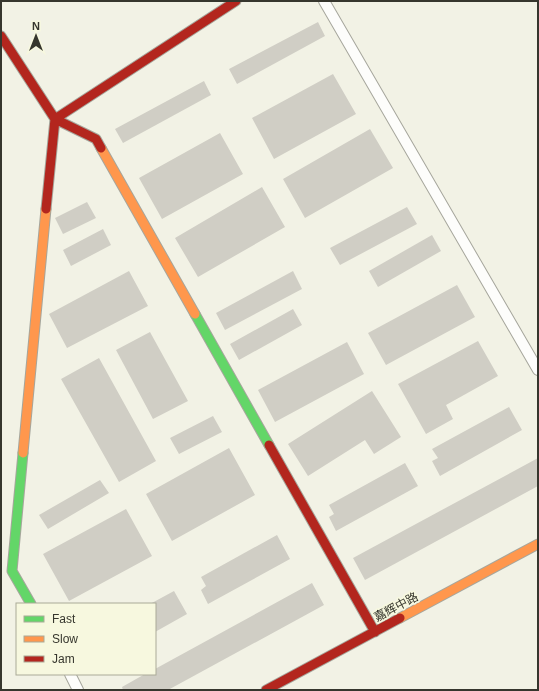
<svg xmlns="http://www.w3.org/2000/svg" width="539" height="691" font-family="Arial,'Noto Sans SC',sans-serif">
  <style>
    .building { fill: #d0cec5 }
    .lines { fill: none; stroke-linecap: round; stroke-linejoin: round }
    .street-casing { stroke: #a6a69c; stroke-width: 12 }
    .fast-casing { stroke: #a6a69c; stroke-width: 11 }
    .slow-casing { stroke: #a6a69c; stroke-width: 11 }
    .jam-casing { stroke: #a6a69c; stroke-width: 11 }
    .street { stroke: #fdfdfb; stroke-width: 10 }
    .fast { stroke: #63d668; stroke-width: 9 }
    .slow { stroke: #ff974d; stroke-width: 9 }
    .jam { stroke: #b3261e; stroke-width: 9 }
    .labels { text-anchor: middle; stroke-width: 3.5; stroke-linejoin: round; paint-order: stroke }
    .street-label { font-size: 12px; fill: #36362d; stroke: #f7f8df }
  </style>
  <rect width="100%" height="100%" fill="#f2f2e5"/>
  <path class="building" d="M318,22L325,36L237,84L229,69Z
    M333,74L356,114L274,159L252,118Z
    M204,81L211,95L123,143L115,129Z
    M370,129L393,168L305,218L283,179Z
    M220,133L243,174L162,219L139,178Z
    M262,187L285,227L198,277L175,238Z
    M87,202L96,218L63,234L55,218Z
    M407,207L417,224L340,265L330,248Z
    M103,229L111,245L71,266L63,250Z
    M432,235L441,251L378,287L369,271Z
    M129,271L148,306L67,348L49,314Z
    M293,271L302,289L225,330L216,313Z
    M457,285L475,317L386,365L368,333Z
    M293,309L302,325L239,360L230,344Z
    M150,332L188,401L153,419L116,350Z
    M478,341L498,376L446,405L453,419L426,434L398,384Z
    M347,342L364,374L275,422L258,390Z
    M99,358L156,461L119,482L61,379Z
    M372,391L401,437L374,454L365,440L308,476L288,444Z
    M509,407L522,430L440,476L432,461L438,458L432,449Z
    M213,416L222,432L179,454L170,438Z
    M229,448L255,495L172,541L146,494Z
    M538,458V486L365,580L353,558Z
    M405,463L418,486L336,531L329,517L334,514L329,505Z
    M100,480L109,493L48,529L39,515Z
    M126,509L152,556L69,601L43,554Z
    M277,535L290,559L208,604L201,590L206,586L201,577Z
    M312,583L324,605L168,690H123L122,687L145,674H155V669Z
    M174,591L187,614L155,632V604H150Z"/>
  <g class="lines">
    <defs>
      <path id="street" d="M324,1L538,370
        M70,674L78,690"/>
      <path id="fast" d="M195,314L269,445
        M23,453L12,571L31,604"/>
      <path id="slow" d="M101,148L195,314
        M23,453L46,209
        M400,618L538,544"/>
      <path id="jam" d="M1,36L55,119L96,139L101,148
        M46,209L55,119L236,1
        M269,445L375,632
        M266,690L400,618"/>
    </defs>
    <use href="#street" class="street-casing"/>
    <use href="#fast" class="fast-casing"/>
    <use href="#slow" class="slow-casing"/>
    <use href="#jam" class="jam-casing"/>
    <use href="#street" class="street"/>
    <use href="#fast" class="fast"/>
    <use href="#slow" class="slow"/>
    <use href="#jam" class="jam"/>
  </g>
  <g class="labels">
    <g class="street-label">
      <text transform="translate(396 607) rotate(-28)" y="4">嘉辉中路</text>
    </g>
  </g>
  <rect width="539" height="691" fill="none" stroke="#36362d" stroke-width="4"/>
  <rect x="16" y="603" width="140" height="72" fill="#f7f8df" stroke="#aaaa98"/>
  <rect x="24" y="616" width="20" height="6" fill="#63d668" stroke="#aaaa98"/>
  <text x="52" y="623" font-size="12" fill="#36362d">Fast</text>
  <rect x="24" y="636" width="20" height="6" fill="#ff974d" stroke="#aaaa98"/>
  <text x="52" y="643" font-size="12" fill="#36362d">Slow</text>
  <rect x="24" y="656" width="20" height="6" fill="#b3261e" stroke="#aaaa98"/>
  <text x="52" y="663" font-size="12" fill="#36362d">Jam</text>
  <g transform="translate(36 36)" stroke="#f7f8df" stroke-width="3" paint-order="stroke">
  <path d="M0-3L7 15L0 10L-7 15Z" fill="#36362d"/>
  <text y="-6" font-size="11" font-weight="bold" text-anchor="middle" fill="#36362d">N</text>
  </g>
</svg>
